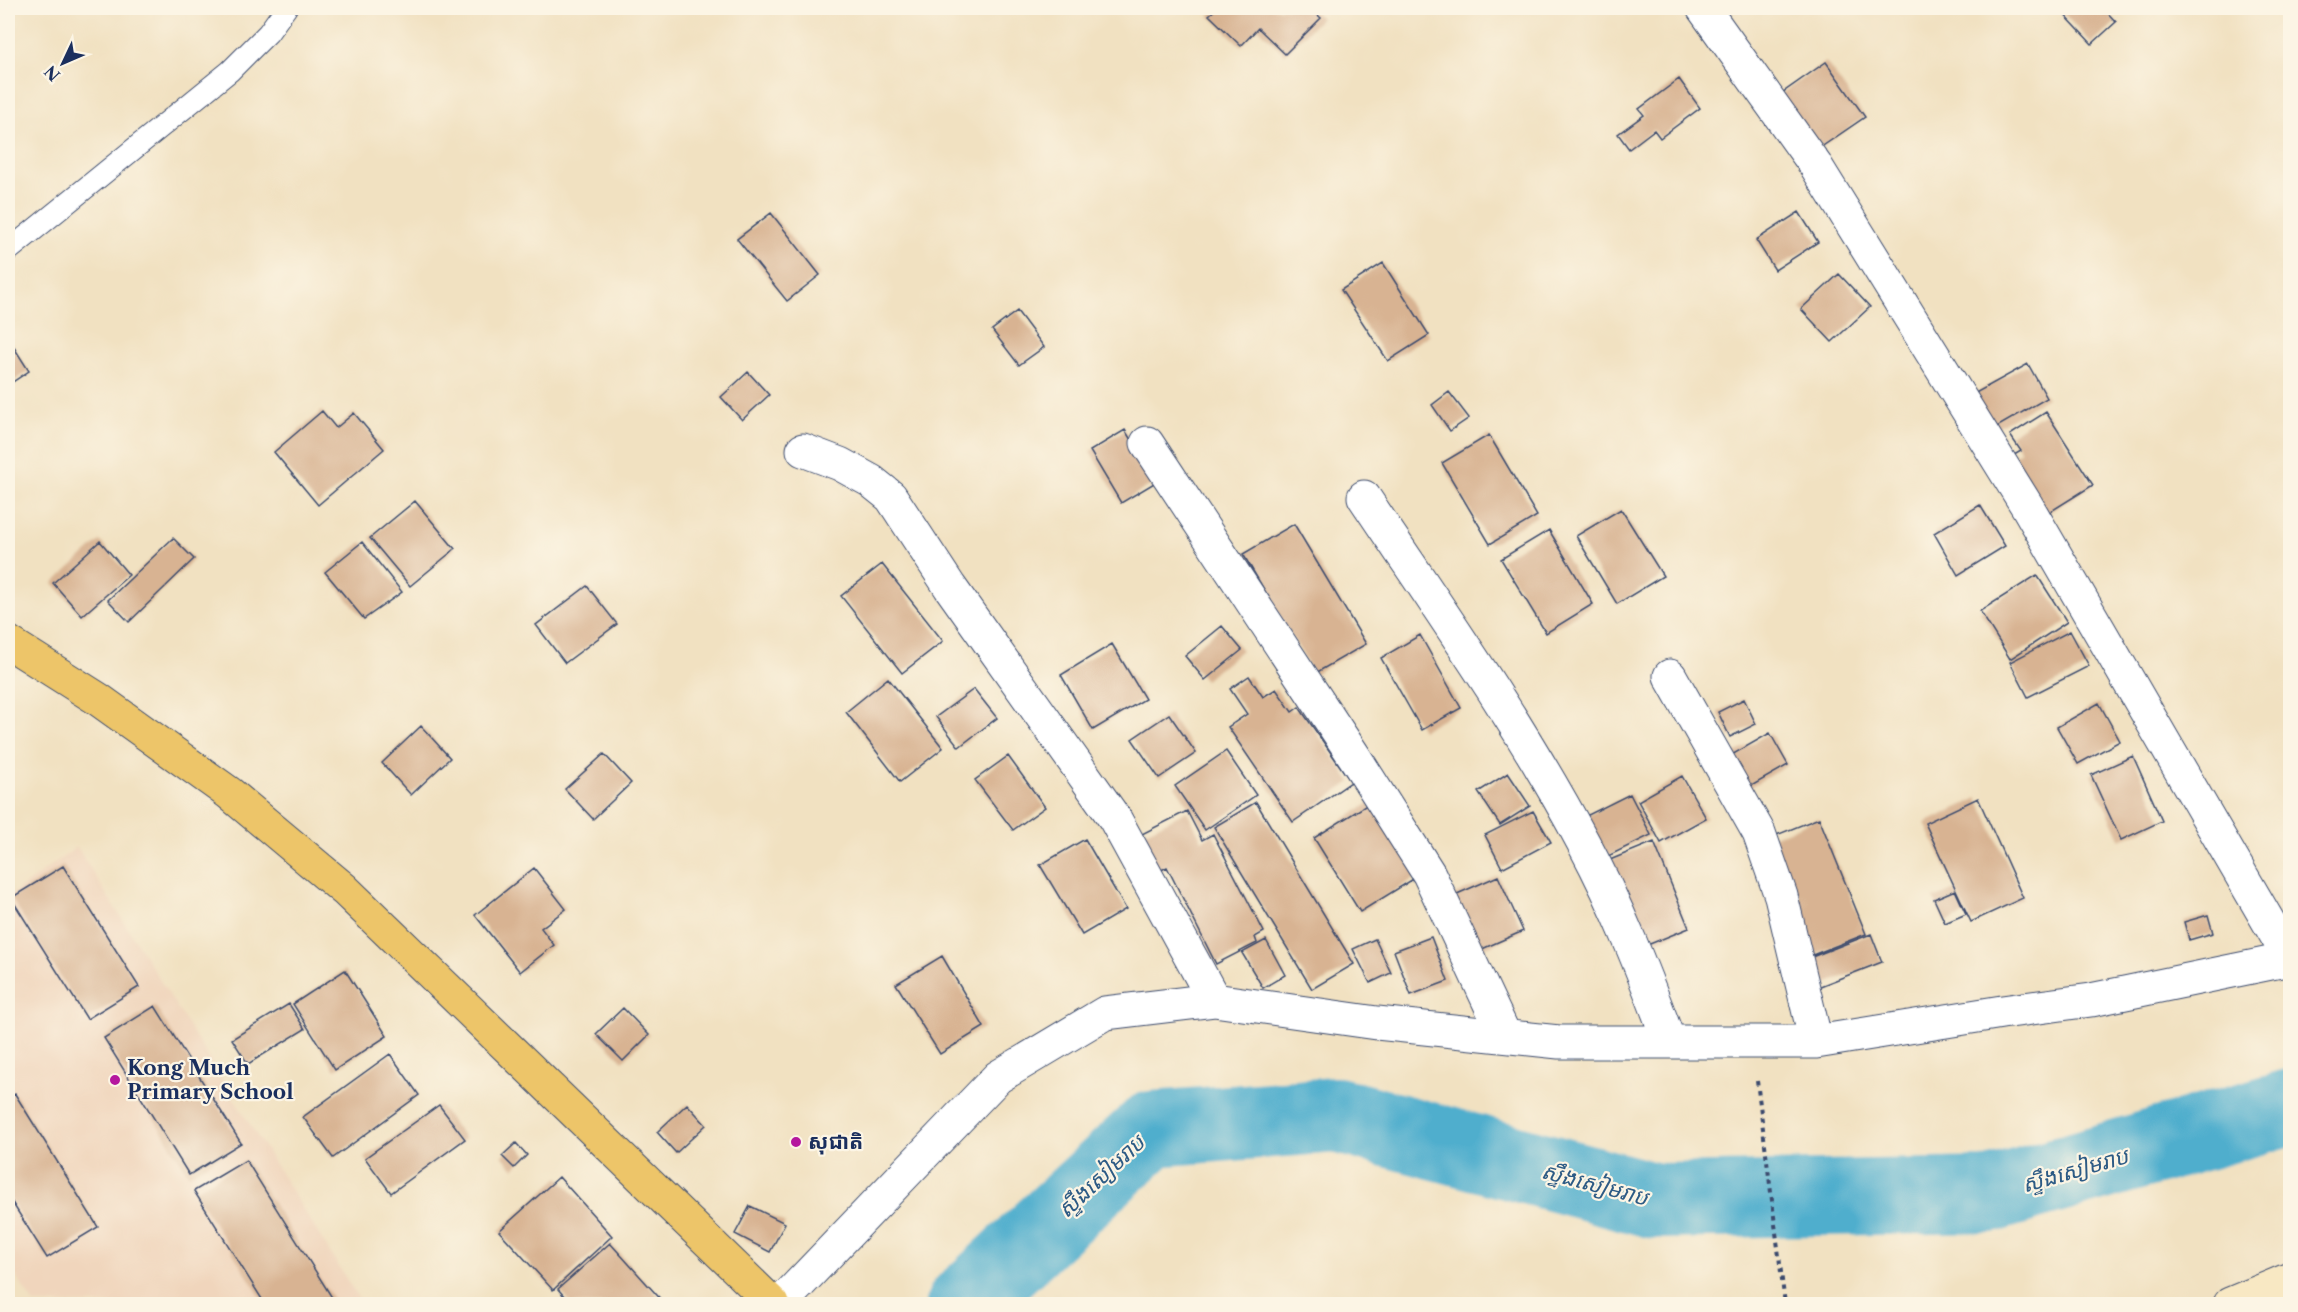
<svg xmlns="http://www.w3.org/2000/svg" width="2298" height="1312" font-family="'Libre Caslon Text','Noto Sans Khmer',serif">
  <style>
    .built { fill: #f0d5bc }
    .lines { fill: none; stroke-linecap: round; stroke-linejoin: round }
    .river { stroke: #4faecd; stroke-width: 76 }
    .building { fill: #d8b392 }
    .lane-casing { stroke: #3b4a6d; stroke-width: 23 }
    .street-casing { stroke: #3b4a6d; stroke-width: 35 }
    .secondary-casing { stroke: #3b4a6d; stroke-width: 35 }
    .highway-casing { stroke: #3b4a6d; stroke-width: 35 }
    .path { stroke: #3b4a6d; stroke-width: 4; stroke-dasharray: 4.5 4.5; stroke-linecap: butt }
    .lane { stroke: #fff; stroke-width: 21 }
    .street { stroke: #fff; stroke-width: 33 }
    .secondary { stroke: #f8e8c3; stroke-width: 33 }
    .highway { stroke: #edc569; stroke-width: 33 }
    .poi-dot { fill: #b5179e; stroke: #fcf5e5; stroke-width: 2 }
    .labels { text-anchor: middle; stroke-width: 4.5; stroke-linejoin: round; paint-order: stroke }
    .poi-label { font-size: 21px; font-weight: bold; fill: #1b2f5e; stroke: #fcf5e5; text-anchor: start }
    .water-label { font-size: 22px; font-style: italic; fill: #2d5b85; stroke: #fcf5e5 }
  </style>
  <rect width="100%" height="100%" fill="#fcf5e5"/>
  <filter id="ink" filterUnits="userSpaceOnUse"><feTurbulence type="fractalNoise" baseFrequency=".0167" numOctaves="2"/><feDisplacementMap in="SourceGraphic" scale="12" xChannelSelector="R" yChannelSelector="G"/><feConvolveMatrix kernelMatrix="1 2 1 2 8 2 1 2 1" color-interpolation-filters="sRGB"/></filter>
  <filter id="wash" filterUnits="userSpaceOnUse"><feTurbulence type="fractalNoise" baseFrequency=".008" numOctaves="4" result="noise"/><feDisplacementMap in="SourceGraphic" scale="24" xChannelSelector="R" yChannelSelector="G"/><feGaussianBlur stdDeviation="1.35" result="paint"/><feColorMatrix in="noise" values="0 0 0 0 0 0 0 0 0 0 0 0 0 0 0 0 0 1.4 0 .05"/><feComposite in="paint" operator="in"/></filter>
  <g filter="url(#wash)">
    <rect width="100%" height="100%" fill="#f1e1c1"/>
    <path class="built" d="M77,847L362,1304H34L8,1264V897Z"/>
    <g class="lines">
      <path class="river" d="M964,1304L1152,1129L1336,1115L1656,1201L1990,1195L2290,1107"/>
    </g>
    <g id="blocks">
      <path class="building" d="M1217,8H1310L1321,18L1285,54L1258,28L1241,46L1209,15Z
        M2062,8H2103L2116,22L2092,44L2060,10Z
        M1826,62L1865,117L1811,154L1772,100Z
        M1679,79L1700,108L1660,138L1654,130L1629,149L1618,134L1644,115L1639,109Z
        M1799,212L1818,242L1775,270L1756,240Z
        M771,213L820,275L787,301L737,239Z
        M1383,263L1429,335L1388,361L1341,290Z
        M1839,274L1870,307L1832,342L1801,309Z
        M1017,311L1044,347L1019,365L992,330Z
        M8,338L29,371L8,385Z
        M2028,364L2047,398L1990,431L1970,396Z
        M748,372L769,395L742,420L721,397Z
        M1449,392L1469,418L1450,431L1432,405Z
        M322,411L336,428L354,413L384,449L318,505L274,452Z
        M2046,412L2093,485L2045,515L2009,458L2021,451L2010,435Z
        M1125,430L1156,482L1121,503L1090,451Z
        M1489,435L1537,516L1490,544L1442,463Z
        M415,501L455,549L410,586L370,538Z
        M1980,505L2005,546L1958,575L1934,533Z
        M1621,509L1663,576L1617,604L1576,536Z
        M1294,524L1366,644L1314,674L1243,554Z
        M1549,530L1593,604L1546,633L1501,559Z
        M173,538L194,559L129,622L108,600Z
        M100,541L129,575L82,616L53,583Z
        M362,542L402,592L364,619L325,572Z
        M882,564L943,641L902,673L841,596Z
        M2037,575L2067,622L2010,659L1980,611Z
        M587,586L617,624L565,663L536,625Z
        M1222,626L1242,650L1205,680L1185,656Z
        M2070,631L2089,666L2028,697L2010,662Z
        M1420,635L1461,708L1422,730L1381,658Z
        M1112,644L1145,699L1093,730L1061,675Z
        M1249,676L1263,697L1276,689L1292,712L1299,707L1351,782L1293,822L1228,727L1247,714L1230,689Z
        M888,678L943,748L900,782L846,712Z
        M974,689L997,718L959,747L936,717Z
        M1744,699L1756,724L1730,737L1718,712Z
        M2099,703L2120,741L2078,764L2057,727Z
        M1169,714L1196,753L1159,778L1132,739Z
        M421,726L450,758L411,795L382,763Z
        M1770,733L1788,765L1739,793L1721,761Z
        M1226,751L1256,795L1205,830L1175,786Z
        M604,754L631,783L593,819L565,789Z
        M1008,756L1045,807L1013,830L975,780Z
        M2133,756L2162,821L2121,840L2091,775Z
        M1508,773L1530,806L1500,825L1478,792Z
        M1682,776L1706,818L1661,843L1638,801Z
        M1630,794L1651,835L1598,861L1578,820Z
        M1978,798L2023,898L1971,922L1925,823Z
        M1373,801L1420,875L1360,912L1314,838Z
        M1256,802L1354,964L1312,989L1214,827Z
        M1187,811L1202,840L1213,834L1264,932L1255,937L1257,943L1216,964L1167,867L1150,876L1132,839Z
        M1533,811L1551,842L1502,868L1485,835Z
        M1819,818L1866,934L1810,956L1764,840Z
        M1085,839L1126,909L1082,935L1040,865Z
        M1654,842L1689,928L1640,948L1605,862Z
        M63,866L139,987L87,1019L11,898Z
        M534,868L566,909L541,928L554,945L520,972L475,915Z
        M1498,876L1523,931L1473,953L1448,898Z
        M1955,890L1966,914L1945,923L1934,899Z
        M2208,915L2213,933L2189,940L2184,922Z
        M1871,934L1882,962L1810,990L1799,962Z
        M1431,937L1448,981L1411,995L1394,951Z
        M1375,939L1391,973L1370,983L1353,949Z
        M1266,940L1285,975L1263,988L1242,953Z
        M942,956L984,1027L940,1054L896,984Z
        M345,970L387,1036L335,1070L293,1004Z
        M289,1004L305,1029L248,1064L232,1039Z
        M155,1006L241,1143L189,1175L104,1038Z
        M623,1008L649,1035L623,1061L596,1034Z
        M390,1054L419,1095L333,1158L303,1117Z
        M15,1094L98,1227L47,1258L8,1196V1098Z
        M687,1104L706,1125L676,1153L657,1132Z
        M439,1105L465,1139L391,1193L365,1158Z
        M516,1143L527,1155L514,1168L502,1156Z
        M246,1160L336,1304H265L194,1191Z
        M559,1177L612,1236L553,1290L499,1231Z
        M750,1206L785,1223L770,1252L735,1234Z
        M610,1243L665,1304H571L558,1289Z"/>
    </g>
  </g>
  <g filter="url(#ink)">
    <use href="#blocks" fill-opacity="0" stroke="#3b4a6d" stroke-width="1.5"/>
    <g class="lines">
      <defs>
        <path id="lane" d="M8,251L230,71L268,33L286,8"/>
        <path id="street" d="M1703,8L1816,166L2027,506L2290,959
          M1147,443L1354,756L1429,874L1505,1036
          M803,450L840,464L871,481L891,497L950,587L1115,819L1214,1000
          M1364,497C1440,611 1520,723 1584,844C1618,907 1644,974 1669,1041
          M1670,676L1759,833L1781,896L1816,1042
          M780,1304L998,1077L1105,1013L1214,1000L1377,1023L1559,1042H1816L2002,1012L2091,1000L2290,959"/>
        <path id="secondary" d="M2230,1304L2290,1279"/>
        <path id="highway" d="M8,642L98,699L229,793L345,890L773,1304"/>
      </defs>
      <use href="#lane" class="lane-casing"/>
      <use href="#street" class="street-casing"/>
      <use href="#secondary" class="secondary-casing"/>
      <use href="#highway" class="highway-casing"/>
      <path class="path" d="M1757,1081L1785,1304"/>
      <use href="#lane" class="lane"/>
      <use href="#street" class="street"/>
      <use href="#secondary" class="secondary"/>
      <use href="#highway" class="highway"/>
    </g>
  </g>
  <g class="poi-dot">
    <circle cx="115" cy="1080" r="6"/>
    <circle cx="796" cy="1142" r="6"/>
  </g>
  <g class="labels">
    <g class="poi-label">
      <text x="127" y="1075">Kong Much<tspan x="127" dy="24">Primary School</tspan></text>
      <text x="808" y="1149">សុជាតិ</text>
    </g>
    <g class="water-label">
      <text transform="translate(2075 1170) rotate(-16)" y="8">ស្ទឹងសៀមរាប</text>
      <text transform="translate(1101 1176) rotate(-43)" y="8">ស្ទឹងសៀមរាប</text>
      <text transform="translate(1595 1184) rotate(15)" y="8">ស្ទឹងសៀមរាប</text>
    </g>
  </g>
  <rect width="2298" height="1312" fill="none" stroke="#fcf5e5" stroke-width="30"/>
  <g transform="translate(63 63) rotate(226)" stroke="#fcf5e5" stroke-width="4.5" paint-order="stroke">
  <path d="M0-4.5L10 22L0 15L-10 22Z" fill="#1b2f5e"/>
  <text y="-9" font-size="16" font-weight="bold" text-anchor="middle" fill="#1b2f5e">N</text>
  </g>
</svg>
